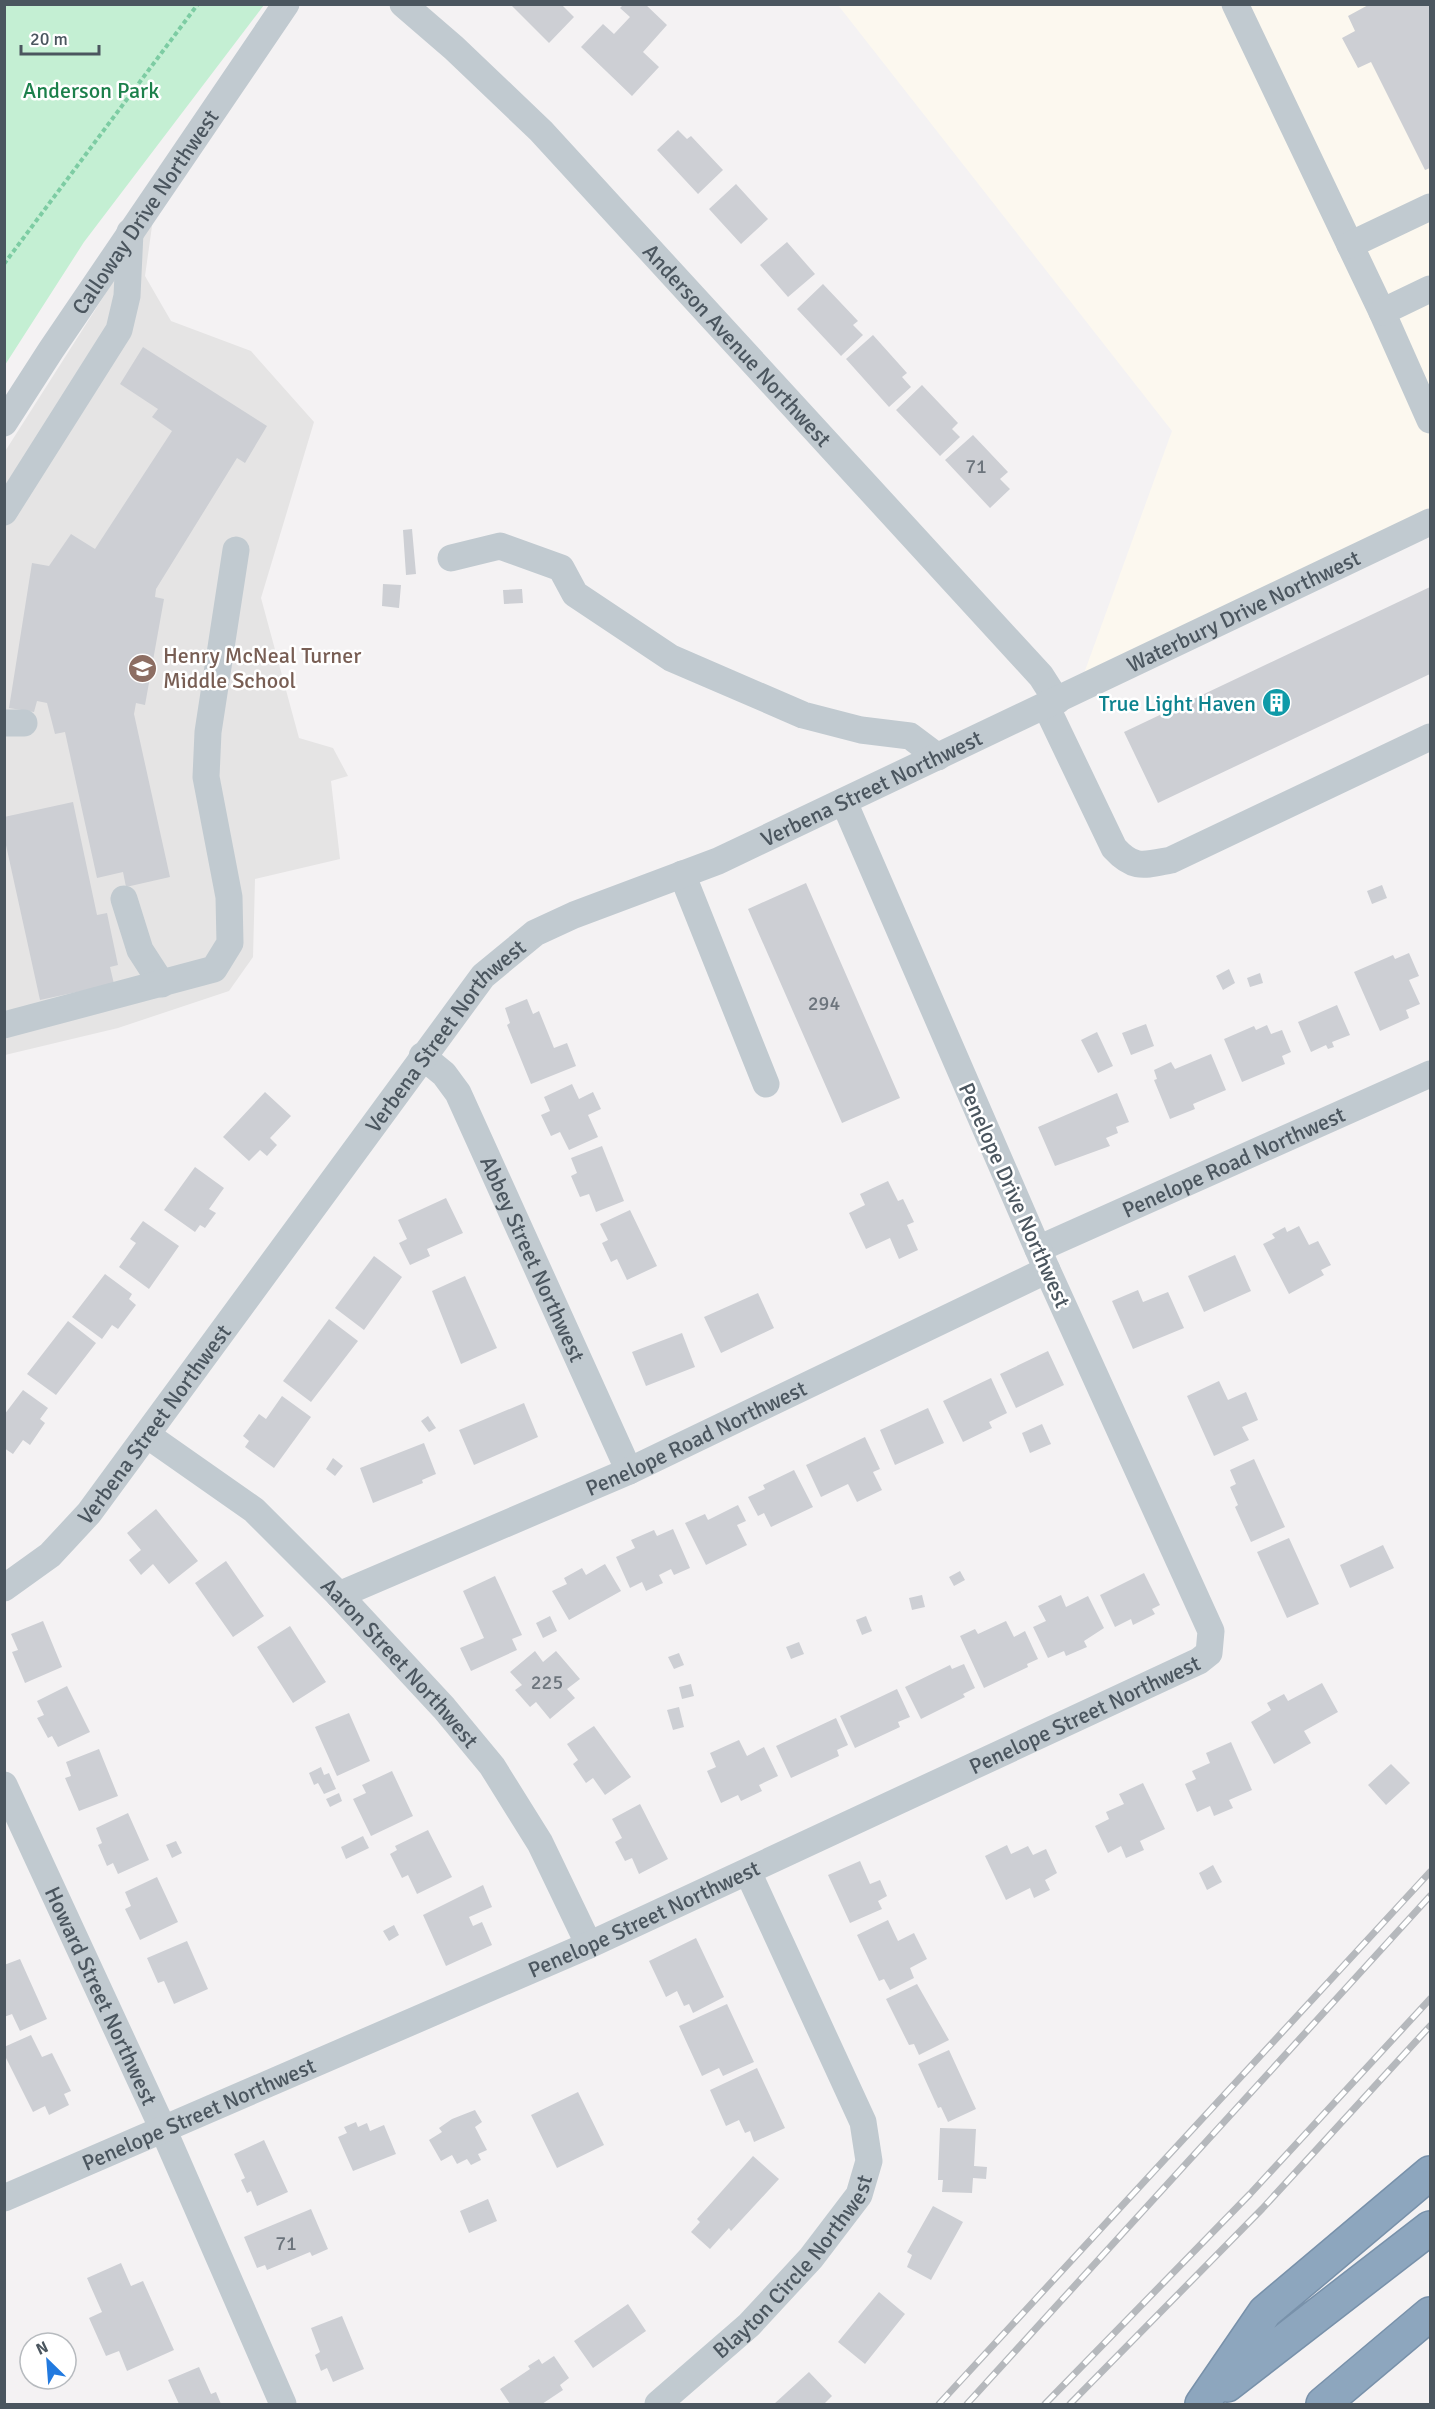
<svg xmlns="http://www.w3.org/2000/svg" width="1435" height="2409" font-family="Signika,sans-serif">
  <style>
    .commercial { fill: #fcf8ef }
    .education { fill: #e5e4e4 }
    .green { fill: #c4efd3 }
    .building { fill: #cdcfd4 }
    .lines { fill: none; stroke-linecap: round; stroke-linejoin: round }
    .highway-casing { stroke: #7891aa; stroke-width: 36 }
    .path { stroke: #7dcca3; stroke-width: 4; stroke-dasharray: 4.5 3; stroke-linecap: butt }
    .minor { stroke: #c1cad0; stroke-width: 27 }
    .highway { stroke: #8da6be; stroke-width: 33 }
    .rail-casing { stroke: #b5b8bc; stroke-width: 7 }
    .rail { stroke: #fff; stroke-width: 4.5; stroke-dasharray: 14; stroke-linecap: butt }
    .labels { text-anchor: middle; stroke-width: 5; stroke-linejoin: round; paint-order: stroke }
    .number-label { font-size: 20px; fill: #6c747c }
    .park-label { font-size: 22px; fill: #1c804b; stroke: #fff }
    .street-label { font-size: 22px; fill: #4b565f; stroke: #fff }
    .education-label { font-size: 22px; fill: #785e54; stroke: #fff; text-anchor: start }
    .culture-label { font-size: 22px; fill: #0d838f; stroke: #fff; text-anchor: end }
  </style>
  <rect width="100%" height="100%" fill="#f4f2f3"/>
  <path class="commercial" d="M838,5H1430V534L1074,701L1172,431Z"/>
  <path class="education" d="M153,219L145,276L171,321L251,351L314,422L261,598L299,738L333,748L348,776L331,781L340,859L255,879L253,957L229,991L118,1028L5,1055L4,453Z"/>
  <path class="green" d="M5,4L264,5L84,242L5,365Z"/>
  <path class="building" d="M510,4H561L574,17L549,43Z
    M624,4H645L667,25L643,52L659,67L632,96L581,47L603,24L614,34L630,17L620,8Z
    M1370,4H1430V168L1425,170L1371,62L1358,68L1342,38L1355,31L1348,16Z
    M678,130L687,139L691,136L723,170L698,194L657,150Z
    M736,184L768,219L741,244L709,209Z
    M787,242L815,274L788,297L760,265Z
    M823,284L858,321L853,325L863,335L841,356L797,309Z
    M873,335L907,373L902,377L911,387L889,407L846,359Z
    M143,347L267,426L245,463L237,458L156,589L155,597L164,599L145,705L136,703L134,714L170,877L126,887L123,872L97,878L65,732L55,734L47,703L37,701L34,712L9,708L32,563L49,566L71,534L95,549L172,431L152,417L158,409L120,384Z
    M922,385L958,423L952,429L960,437L940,456L896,410Z
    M973,435L1008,472L1000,479L1010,489L990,508L945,460Z
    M412,529L416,574L406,575L403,530Z
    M383,584L401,585L399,608L382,606Z
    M1430,587V674L1158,803L1124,732Z
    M522,589L523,603L504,604L503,590Z
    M73,802L97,915L107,913L118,965L110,967L114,984L40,1000L4,836V817Z
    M806,883L900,1098L842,1123L748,909Z
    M1382,885L1387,898L1372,904L1367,891Z
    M1409,953L1419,976L1409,980L1420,1004L1406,1010L1409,1018L1380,1031L1354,972L1393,955L1395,959Z
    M1229,969L1235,983L1223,990L1216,976Z
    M1260,973L1263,983L1250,987L1247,978Z
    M527,999L533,1014L539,1011L554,1048L567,1043L576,1066L531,1084L507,1025L510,1023L505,1008Z
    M1337,1005L1350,1035L1332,1042L1334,1047L1328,1049L1326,1045L1311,1052L1298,1022Z
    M1146,1024L1154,1046L1131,1055L1122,1033Z
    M1267,1025L1271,1034L1282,1030L1291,1052L1282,1056L1285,1064L1242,1082L1224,1039L1254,1026L1256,1030Z
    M1097,1032L1113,1066L1098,1073L1081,1040Z
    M1211,1054L1226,1090L1193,1104L1195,1109L1170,1119L1154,1080L1157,1079L1154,1070L1171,1062L1175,1069Z
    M572,1084L579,1099L593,1092L601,1109L588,1115L598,1137L569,1150L560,1132L551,1136L541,1115L550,1111L544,1097Z
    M265,1092L291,1116L270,1138L277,1145L267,1156L260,1150L249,1161L223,1137Z
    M1117,1093L1129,1122L1116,1127L1118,1133L1106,1138L1110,1146L1055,1166L1038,1127Z
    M602,1146L624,1201L596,1212L589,1194L580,1197L571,1176L577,1173L571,1158Z
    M195,1167L224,1188L209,1209L216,1213L205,1228L200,1225L195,1232L164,1210Z
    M888,1181L898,1201L903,1199L914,1222L907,1225L918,1250L899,1259L890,1238L866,1249L849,1213L865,1205L860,1194Z
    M446,1198L463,1233L427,1249L430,1256L410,1265L399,1243L407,1239L398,1220Z
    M630,1210L657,1266L627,1280L617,1259L611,1262L602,1243L608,1240L600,1224Z
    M143,1221L179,1246L149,1289L119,1267L136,1243L130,1239Z
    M1299,1226L1309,1245L1318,1241L1331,1265L1321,1270L1324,1275L1289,1294L1263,1244L1275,1238L1272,1234L1285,1227L1287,1232Z
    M1235,1255L1251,1291L1204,1312L1188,1276Z
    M374,1256L402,1277L364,1330L335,1308Z
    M105,1274L132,1294L129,1299L136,1305L118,1329L112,1325L102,1339L72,1317Z
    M465,1276L497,1348L461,1364L432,1291Z
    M1138,1290L1143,1302L1168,1292L1184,1328L1133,1349L1112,1301Z
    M758,1293L774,1328L721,1353L704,1317Z
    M329,1319L358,1341L311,1402L283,1381Z
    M68,1321L96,1343L56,1395L27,1374Z
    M682,1333L695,1367L646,1386L632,1352Z
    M1048,1351L1064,1385L1016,1408L1000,1374Z
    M991,1378L1007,1413L989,1422L992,1428L963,1442L943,1401Z
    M1219,1381L1228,1400L1246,1392L1258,1420L1242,1427L1249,1440L1214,1456L1187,1396Z
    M23,1390L48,1408L40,1419L45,1423L30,1445L23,1440L13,1454L4,1448V1415Z
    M282,1396L311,1417L274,1468L245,1447L249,1441L243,1436L259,1414L266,1419Z
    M524,1403L538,1437L474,1465L459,1430Z
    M928,1408L944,1443L895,1465L880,1430Z
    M428,1416L436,1428L429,1432L421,1421Z
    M1042,1424L1051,1444L1030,1453L1022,1433Z
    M865,1437L880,1469L873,1472L882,1490L857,1502L848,1484L821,1497L806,1465Z
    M424,1443L436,1474L422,1480L423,1483L373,1503L360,1468Z
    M333,1458L343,1466L335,1476L326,1469Z
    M1254,1459L1285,1527L1251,1542L1235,1507L1238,1505L1230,1487L1236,1484L1230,1470Z
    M794,1470L813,1507L771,1527L764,1513L758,1516L748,1497L765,1489L763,1485Z
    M738,1505L746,1521L737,1525L747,1545L706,1565L685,1523L705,1514L708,1520Z
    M156,1509L198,1561L169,1584L153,1564L141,1575L129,1560L141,1550L127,1533Z
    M673,1529L690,1568L674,1575L671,1569L659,1575L663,1583L646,1591L642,1582L630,1588L616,1557L635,1548L631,1540L654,1530L657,1536Z
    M1289,1538L1319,1604L1287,1618L1257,1552Z
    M1383,1545L1394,1568L1350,1588L1340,1565Z
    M226,1561L264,1616L233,1637L195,1583Z
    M605,1564L621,1591L569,1620L552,1591L567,1584L564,1578L582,1568L586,1575Z
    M960,1571L965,1580L954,1586L949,1577Z
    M1144,1573L1160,1605L1152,1609L1155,1614L1133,1625L1131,1619L1115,1627L1100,1595Z
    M495,1576L522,1635L512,1639L517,1650L471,1671L460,1648L484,1638L463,1591Z
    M922,1595L925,1607L912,1610L909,1598Z
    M1061,1595L1066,1607L1088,1596L1104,1628L1084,1641L1087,1647L1066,1656L1064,1651L1048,1658L1033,1627L1046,1621L1038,1606Z
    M550,1616L557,1631L543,1638L536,1623Z
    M866,1616L872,1631L862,1635L856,1620Z
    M43,1621L62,1667L25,1683L12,1652L18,1650L11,1634Z
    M1006,1621L1014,1637L1025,1631L1038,1659L1027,1664L1028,1667L984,1688L960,1636L975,1629L978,1634Z
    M290,1626L326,1682L293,1703L257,1647Z
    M799,1642L804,1654L791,1659L786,1647Z
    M535,1651L543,1662L556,1651L580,1679L567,1689L575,1698L550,1719L536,1702L530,1707L515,1690L522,1685L510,1672Z
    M679,1653L684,1665L674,1669L668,1657Z
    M964,1664L975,1688L963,1694L965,1697L921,1719L905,1687L950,1665L952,1669Z
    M1322,1683L1338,1712L1304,1731L1311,1743L1274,1764L1251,1722L1271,1710L1267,1703L1284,1694L1288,1701Z
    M691,1684L694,1696L682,1699L679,1687Z
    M67,1686L90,1732L58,1747L52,1736L48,1738L37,1718L44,1715L37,1701Z
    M897,1689L910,1717L898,1722L900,1727L855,1748L840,1716Z
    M679,1707L684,1727L673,1730L667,1710Z
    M349,1713L370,1761L337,1776L315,1727Z
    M836,1718L848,1745L837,1750L839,1756L791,1778L776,1746Z
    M594,1726L631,1777L605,1795L593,1778L586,1783L573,1764L578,1760L567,1744Z
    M739,1740L747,1756L764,1747L778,1776L759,1785L762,1791L741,1801L738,1795L721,1803L707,1771L716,1767L710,1753Z
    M1231,1742L1252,1790L1229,1800L1233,1808L1214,1816L1210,1806L1197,1812L1185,1784L1196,1779L1192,1771L1210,1763L1206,1753Z
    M99,1749L118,1796L79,1811L65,1778L71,1776L66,1762Z
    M1391,1764L1410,1783L1386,1805L1368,1785Z
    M321,1767L324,1775L329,1773L336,1789L324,1794L318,1783L314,1785L309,1773Z
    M392,1771L413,1816L371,1836L353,1799L366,1793L362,1785Z
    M1143,1783L1165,1829L1140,1841L1144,1850L1126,1858L1121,1846L1108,1853L1095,1826L1109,1819L1106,1812L1124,1804L1119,1794Z
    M339,1793L342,1801L330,1807L326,1799Z
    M640,1804L668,1859L639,1874L632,1858L625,1861L615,1842L622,1838L612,1819Z
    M128,1813L149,1860L118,1874L113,1863L107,1866L98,1845L102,1843L96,1828Z
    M428,1830L452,1877L417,1894L408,1875L402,1878L390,1854L397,1850L395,1846Z
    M363,1836L369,1848L346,1859L341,1847Z
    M176,1841L182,1853L172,1858L166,1845Z
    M1007,1845L1011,1854L1028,1846L1033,1855L1046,1849L1057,1873L1045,1880L1050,1890L1034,1898L1030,1888L1006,1900L985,1856Z
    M860,1861L870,1884L880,1880L887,1896L878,1901L882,1909L850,1923L828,1875Z
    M1213,1865L1222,1882L1207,1890L1199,1873Z
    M157,1877L178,1922L140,1940L125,1909L131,1906L125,1892Z
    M483,1885L492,1907L469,1917L473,1926L482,1922L492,1945L446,1966L423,1915Z
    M888,1920L898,1941L914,1933L927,1959L910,1968L914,1978L890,1990L884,1979L879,1981L857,1935Z
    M394,1925L399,1935L389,1941L383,1931Z
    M696,1938L724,1997L693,2013L689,2004L684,2006L677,1991L666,1997L649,1961Z
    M187,1941L208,1989L174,2004L164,1981L158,1983L147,1958Z
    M20,1959L47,2019L20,2031L12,2014L4,2017V1965Z
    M917,1984L949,2040L919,2055L914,2044L909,2045L886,1999Z
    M727,2004L754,2062L723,2076L719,2068L702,2076L679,2026Z
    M31,2035L42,2057L52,2053L71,2091L64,2094L69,2105L49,2115L45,2106L33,2112L4,2054V2047Z
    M949,2050L976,2109L948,2122L941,2107L938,2108L918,2064Z
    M757,2068L785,2128L754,2142L750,2131L745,2133L739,2120L726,2126L710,2090Z
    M578,2092L604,2145L557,2168L531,2115Z
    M475,2110L482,2122L475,2127L487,2150L478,2154L481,2160L471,2165L467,2159L457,2164L452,2155L441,2161L429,2140L442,2132L439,2128L452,2119Z
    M356,2122L358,2127L367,2123L370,2131L384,2125L396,2154L353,2171L338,2137L347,2133L344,2127Z
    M940,2128L976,2129L974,2166L987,2167L986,2179L973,2178L972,2193L942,2192L943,2180H938Z
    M264,2140L288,2192L257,2206L251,2191L247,2193L241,2180L245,2178L234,2154Z
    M753,2156L779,2179L731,2231L729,2228L710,2249L691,2232L700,2222L697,2219Z
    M488,2199L497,2221L469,2233L460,2211Z
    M933,2206L963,2222L931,2280L907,2267L912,2255L907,2252Z
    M311,2209L328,2249L312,2256L310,2252L267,2270L265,2265L257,2268L244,2237Z
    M121,2263L131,2286L143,2281L174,2350L127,2371L119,2351L106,2356L89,2318L102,2312L87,2278Z
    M879,2292L905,2314L865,2364L838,2342Z
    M628,2304L646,2331L593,2368L574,2341Z
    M342,2316L364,2369L333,2382L327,2368L321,2371L315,2355L320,2352L311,2328Z
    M554,2356L569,2378L560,2385L563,2390L542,2404H510L500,2389L530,2369L528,2366L539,2359L542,2364Z
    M199,2367L211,2394L216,2392L221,2404H179L168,2380Z
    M809,2372L832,2396L824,2404H774Z"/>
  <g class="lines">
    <defs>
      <path id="highway" d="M1227,2385L1430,2228
        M1202,2404L1265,2312L1430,2173
        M1323,2404L1430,2314"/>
    </defs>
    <use href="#highway" class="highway-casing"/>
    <path class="path" d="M4,264L198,4"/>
    <g class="minor">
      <path id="s1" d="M403,4L454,48L541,131L1041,676L1057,701"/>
      <path d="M1235,4L1382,312L1430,420"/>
      <path d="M1350,245L1430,207"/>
      <path d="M1382,312L1430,289"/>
      <path id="s2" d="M4,423L51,350L286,4"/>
      <path d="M4,512L119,330L127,296L130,232"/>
      <path d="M451,558L500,546L561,568L575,594L671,658L803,715L861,730L910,736L938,757"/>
      <path d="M1046,706L1114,848C1134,870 1144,865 1171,860L1430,737"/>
      <path d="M4,723H24"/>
      <path d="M682,874L766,1084"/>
      <path d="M124,899L140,950L162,984"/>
      <path d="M4,1025L214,969L230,943L229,897L206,777L208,732L236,550"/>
      <path id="s3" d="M422,1056L444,1074L458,1093L629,1471"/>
      <path id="s4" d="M1038,1249L1430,1074"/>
      <path id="s5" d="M147,1435L254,1510L339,1595L444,1708L492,1766L540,1843L589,1945"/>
      <path id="s6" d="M4,1588L50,1555L89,1513L483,976L535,933L574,915L718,861L1430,522"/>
      <path id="s7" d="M339,1595L629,1471L1047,1270"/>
      <path id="s8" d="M4,1785L163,2129L283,2404"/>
      <path id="s9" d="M4,2198L589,1945L1199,1661L1209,1653L1211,1631L1047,1270L844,802"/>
      <path id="s10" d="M658,2404L749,2325L811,2258L859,2195L869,2161L863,2122L748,1872"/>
    </g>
    <use href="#highway" class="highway"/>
    <defs>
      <path id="rail" d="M939,2404L1430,1872
        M967,2404L1430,1896
        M1045,2404L1250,2194L1430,1999
        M1070,2404L1262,2209L1430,2026"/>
    </defs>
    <use href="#rail" class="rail-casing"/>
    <use href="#rail" class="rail"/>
  </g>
  <defs>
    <symbol id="school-disc" viewBox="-11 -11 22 22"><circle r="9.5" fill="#8d6e63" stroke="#fff"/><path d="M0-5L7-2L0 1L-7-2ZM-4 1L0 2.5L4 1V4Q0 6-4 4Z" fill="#fff"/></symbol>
    <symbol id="building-disc" viewBox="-11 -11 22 22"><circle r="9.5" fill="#0f9aa8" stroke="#fff"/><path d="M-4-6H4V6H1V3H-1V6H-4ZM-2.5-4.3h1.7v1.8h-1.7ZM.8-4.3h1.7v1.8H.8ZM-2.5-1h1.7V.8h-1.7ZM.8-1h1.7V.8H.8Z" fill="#fff"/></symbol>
  </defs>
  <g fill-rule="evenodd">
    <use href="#school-disc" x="126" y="652" width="33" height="33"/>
    <use href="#building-disc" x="1260" y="686" width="33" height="33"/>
  </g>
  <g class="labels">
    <g class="number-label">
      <text x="976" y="473">71</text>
      <text x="824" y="1010">294</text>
      <text x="547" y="1689">225</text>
      <text x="286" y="2250">71</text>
    </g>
    <g class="park-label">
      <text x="91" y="98">Anderson Park</text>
    </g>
    <g class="street-label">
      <text dy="8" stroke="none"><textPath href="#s2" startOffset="254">Calloway Drive Northwest</textPath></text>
      <text dy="8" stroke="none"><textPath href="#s1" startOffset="478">Anderson Avenue Northwest</textPath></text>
      <text dy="8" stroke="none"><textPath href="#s6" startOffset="1626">Waterbury Drive Northwest</textPath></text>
      <text dy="8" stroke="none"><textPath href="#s6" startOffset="1214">Verbena Street Northwest</textPath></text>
      <text dy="8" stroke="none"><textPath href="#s6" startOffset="710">Verbena Street Northwest</textPath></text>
      <text dy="8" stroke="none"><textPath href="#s4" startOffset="214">Penelope Road Northwest</textPath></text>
      <text transform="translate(1015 1195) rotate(66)" y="8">Penelope Drive Northwest</text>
      <text dy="8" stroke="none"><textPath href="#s3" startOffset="234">Abbey Street Northwest</textPath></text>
      <text dy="8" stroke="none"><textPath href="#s6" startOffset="224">Verbena Street Northwest</textPath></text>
      <text dy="8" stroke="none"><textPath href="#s7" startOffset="390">Penelope Road Northwest</textPath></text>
      <text dy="8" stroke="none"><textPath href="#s5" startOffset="342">Aaron Street Northwest</textPath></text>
      <text dy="8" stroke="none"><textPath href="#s9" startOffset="1184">Penelope Street Northwest</textPath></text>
      <text dy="8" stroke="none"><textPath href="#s9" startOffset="698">Penelope Street Northwest</textPath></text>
      <text dy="8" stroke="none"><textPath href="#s8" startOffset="232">Howard Street Northwest</textPath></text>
      <text dy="8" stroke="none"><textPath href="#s9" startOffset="212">Penelope Street Northwest</textPath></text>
      <text dy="8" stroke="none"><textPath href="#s10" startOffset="194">Blayton Circle Northwest</textPath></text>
    </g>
    <g class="education-label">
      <text x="163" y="663">Henry McNeal Turner<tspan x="163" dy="25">Middle School</tspan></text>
    </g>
    <g class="culture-label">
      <text x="1256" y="711">True Light Haven</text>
    </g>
  </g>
  <rect width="1435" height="2409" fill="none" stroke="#4b565f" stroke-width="12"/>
  <g transform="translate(48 2361) rotate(335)"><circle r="28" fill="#ffffff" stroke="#b7bbbf" stroke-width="1.5"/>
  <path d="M0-4.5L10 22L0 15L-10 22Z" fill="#227adf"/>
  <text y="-9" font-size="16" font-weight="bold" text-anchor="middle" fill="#4b565f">N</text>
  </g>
  <path d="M21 45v9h78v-9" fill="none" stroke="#4b565f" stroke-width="3"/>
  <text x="30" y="45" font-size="18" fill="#4b565f" stroke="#ffffff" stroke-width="4.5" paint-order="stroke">20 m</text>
</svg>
